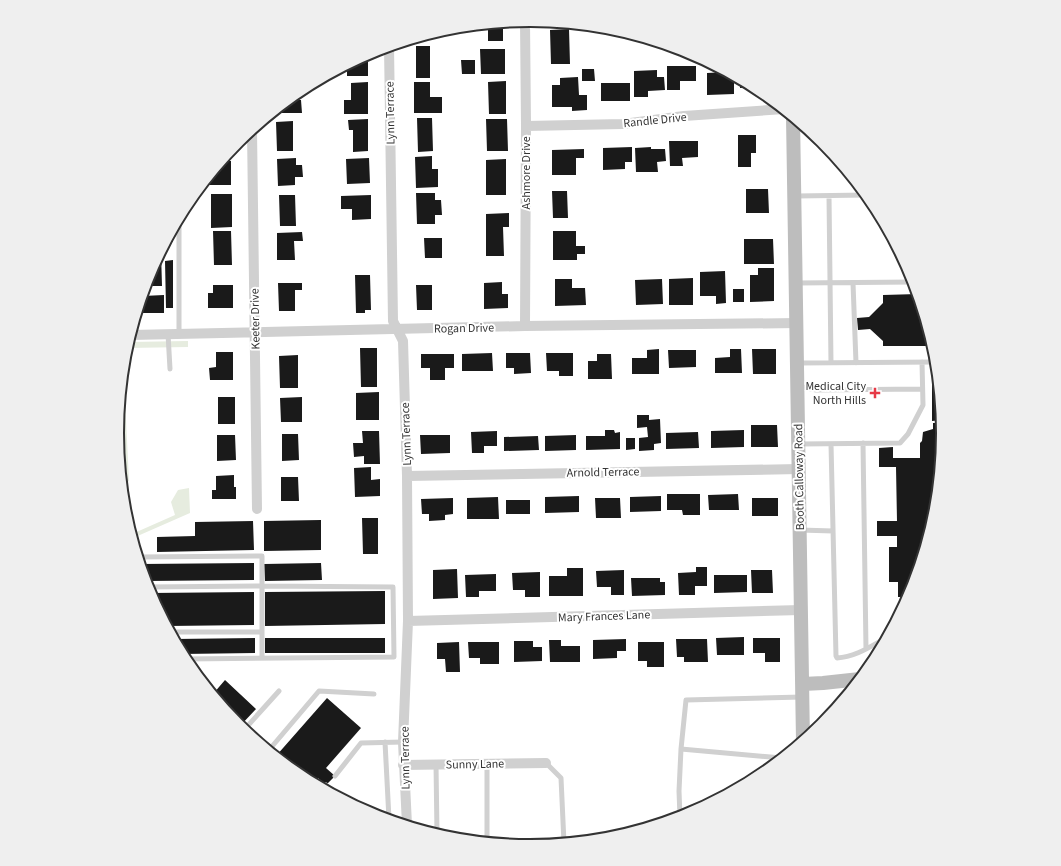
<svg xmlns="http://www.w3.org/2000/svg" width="1061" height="866" font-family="'Source Sans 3',sans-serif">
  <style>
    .green { fill: #e6ecdf }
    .building { fill: #1a1a1a }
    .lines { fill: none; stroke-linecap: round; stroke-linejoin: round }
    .lane { stroke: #d0d0d0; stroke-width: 5 }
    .street { stroke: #d0d0d0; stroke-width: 10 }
    .secondary { stroke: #bdbdbd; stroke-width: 14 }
    .poi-dot { fill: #e63946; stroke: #fff; stroke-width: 1.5 }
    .labels { text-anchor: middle; stroke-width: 4; stroke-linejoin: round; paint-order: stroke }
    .street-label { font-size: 12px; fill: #333; stroke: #fff }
    .poi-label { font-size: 12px; fill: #333; stroke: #fff; text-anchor: end }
    .rim { fill: none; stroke: #333; stroke-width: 2 }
  </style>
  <rect width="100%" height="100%" fill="#fff"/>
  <path class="green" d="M188,341V347L127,348L129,342Z
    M125,399L129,481L123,485L122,478L127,477L120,463V454L124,450L123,442L118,433L121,400Z
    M189,488L190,513L133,538L132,534L175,515L171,502L178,490Z"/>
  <path class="building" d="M550,22L566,23V25H550Z
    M503,23V41H488V27H481V25Z
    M569,29L570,64H551L550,30Z
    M430,34V39H414Z
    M416,46H430V78H416Z
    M480,49H505V74H481Z
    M368,54V76H347V65Z
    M461,60H475V74H462Z
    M667,66H696V81H680V90H667Z
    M582,69H594L595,81H582Z
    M657,70V77H664L665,90L648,91V97H634V71Z
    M727,72V77H734V94L707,95V73Z
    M578,77L579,95H587V110L572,111V107H552V85H560V78Z
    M740,79L756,87L740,88Z
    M506,81V114H489L488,82Z
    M368,82V114H344V100H351V83Z
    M414,82H430V97H442V113H414Z
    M601,83H630V101H601Z
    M295,95V100H301L302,113H278V109Z
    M417,118H432L433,151L418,152Z
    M368,119V151L353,152V130H349L348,120Z
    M486,119H507L508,151H487Z
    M293,121V151H277L276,122Z
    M738,135H756V153H751V167H738Z
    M669,141H698V157L682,158L683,166H670Z
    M632,147V162H625V169L603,170V148Z
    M651,147V149H665L666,161L657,162L658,172H636L635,148Z
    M584,149V158H576V175H552V150Z
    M432,156V169H438V187L416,188L415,157Z
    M296,158V165H302L303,177H295V185L278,186L277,159Z
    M369,158L370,183L347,184L346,159Z
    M506,159V195H486V160Z
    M222,161H231V185H205V182Z
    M746,189H768L769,213H746Z
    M552,191H567L568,218H553Z
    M416,193H435V200H441L442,215H435V224H417Z
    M211,194H232V227L211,228Z
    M279,195H295L296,226H280Z
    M371,195V219L352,220V209H341V196Z
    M509,213V227H503L504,256H486V214Z
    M172,231L173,242H167Z
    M213,231H231L232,265H214Z
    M553,231H576V246H585V254H577V260H553Z
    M302,232L303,241H294L295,260H277V233Z
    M424,238H442V258H425Z
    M744,239H773L774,264H744Z
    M161,252L162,286H146L149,275Z
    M173,260V308H166L165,261Z
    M758,268H774V301L750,302V275H758Z
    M725,271L726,303L716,304V296H700V272Z
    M355,275H370L371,310H365V313H356Z
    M693,278V305H669V279Z
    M555,279H572V288H585L586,305L555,306Z
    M662,279L663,304L636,305L635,280Z
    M502,282V294H508V308L484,309V283Z
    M278,283H302V290H295V311H279Z
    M213,285H233V308H208V293H213Z
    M416,285H432V310H417Z
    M733,289H744V302H733Z
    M918,294L933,346H883V341L870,329L858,330L857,318L869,317L883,303V295Z
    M164,295V313H137L143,296Z
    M360,348H377V387H361Z
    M659,349V374H632V358H647V350Z
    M730,349H741L742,373H715V358L730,357Z
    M752,349H776V374H753Z
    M668,350H696V367L669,368Z
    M216,352H233V380H210L209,368L216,367Z
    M492,353L493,371H462V354Z
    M506,353H530L531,373L514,374V368H506Z
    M546,353H573V376H559V371H547Z
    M421,354H454V368H445V380H430V368H421Z
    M597,354H611L612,379H588V361H597Z
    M298,355V388H280L279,356Z
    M936,366H937L942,420L932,421V385H936Z
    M379,392V420H356V393Z
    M218,397H235V424H218Z
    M302,397V422H281L280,398Z
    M637,415H649V420L660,419L661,443L654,444V450L639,451V438L648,437L647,427L637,428Z
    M933,423H942L943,433L936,514L912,591L909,597H898V582H889V547H897V536H877V521H897L896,467H879V448L893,447V458H920V443L922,441L923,432L933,429Z
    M751,425H777L778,447H751Z
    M605,430H614L615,433L620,432V449L586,450V436H605Z
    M744,430V447L711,448V431Z
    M362,431H379L380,464H364V456L354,457L353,443H363Z
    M497,431V446H484V453H472L471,432Z
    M698,432L699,448L666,449V433Z
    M282,434H298L299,460L282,461Z
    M118,435H120L124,446V450L120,454Z
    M217,435H235L236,460L217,461Z
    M420,435H450V453L421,454Z
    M576,435V450L545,451V436Z
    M538,436L539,450L504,451V437Z
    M626,438H635V449L626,450Z
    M121,464L127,477L122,478Z
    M371,467V480L380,479V496L355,497L354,468Z
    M234,475V487H236V499H212V490H216V476Z
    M281,477H298L299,501H281Z
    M667,494H700V515H683L682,510H667Z
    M738,494L739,510H709L708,495Z
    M579,496V512L545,513V497Z
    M661,496V511L630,512V497Z
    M498,497L499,519H467V498Z
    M453,498V514L445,515V520L429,521V514H422L421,499Z
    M595,498H620L621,518H596Z
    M752,498H778V516H752Z
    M506,500H530V514H506Z
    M362,518H378V554H363Z
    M321,520V550L264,551V521Z
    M253,521L254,550L157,552V537L195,536V522Z
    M254,563V580L146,581L141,564Z
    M321,563L322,580L265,581L264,564Z
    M696,567H707V586H695V595H679L678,573L696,572Z
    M567,568H583V596H549V576H567Z
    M457,569L458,598L433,599V570Z
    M624,570V595H611V587H597L596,571Z
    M751,570H772L773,593H752Z
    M540,572V597H525V590H513L512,573Z
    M496,574V591H479V597H466L465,575Z
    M714,575H747V592L714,593Z
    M631,578H660V582H665V595L632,596Z
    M385,591V624L265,626V592Z
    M254,592V625L168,626L150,593Z
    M744,637V655H717L716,638Z
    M255,638V653L182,654L175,639Z
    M265,638H385V653H265Z
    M753,638H780V662H765V653H753Z
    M626,639V651H617V658L593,659V640Z
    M676,639H707L708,662H684V657H677Z
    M549,640H561V646H580V662H550Z
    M514,641H533V647H542V661L514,662Z
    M459,642L460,672H446L445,659H437V643Z
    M468,642H499V664H480V658H469Z
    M638,642H664V667H647V661H638Z
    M225,680L256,709L240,726L213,694Z
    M327,698L361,728L326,768L335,776L326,785L318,778L314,783L301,776L276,756Z"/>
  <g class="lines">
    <path class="lane" d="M796,196L867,195
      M829,196L831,363
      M179,219V334
      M797,283L914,282
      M853,283L856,363
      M168,334L170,369
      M798,363L937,362
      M798,386L816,390L922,389
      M863,443L866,649
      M800,444L900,443L908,434L923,405L922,362
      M831,444L836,656L837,658C856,657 871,646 888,637
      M800,530L833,531
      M139,557L262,556V586L393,587L394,657L185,659
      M148,587L262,586V658
      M171,632H261
      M244,730L279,691
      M385,742L389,819
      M681,749L686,700L802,697
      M269,750L319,691L374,694
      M546,763L561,778L564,843
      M436,764L437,834
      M487,764V842
      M335,776L361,743L403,742
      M324,788L326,785
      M680,817L679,791L681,749L782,758"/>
    <path class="street" d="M525,21L526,126L525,326
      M389,46L393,321L403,341L407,476L408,621L403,742L407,825
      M526,126L623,124L684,116L784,109
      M252,130L257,509
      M131,335L525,326L797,323
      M407,476L799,469
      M408,621L801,610
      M403,765L546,763"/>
    <path class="secondary" d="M793,117L803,741
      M803,684L823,683L860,679"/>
  </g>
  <path class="poi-dot" d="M873 387h4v4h4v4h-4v4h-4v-4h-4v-4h4z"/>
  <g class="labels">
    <g class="street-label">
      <text transform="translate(390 113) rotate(-91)" y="4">Lynn Terrace</text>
      <text transform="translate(655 120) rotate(-6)" y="4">Randle Drive</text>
      <text transform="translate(526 173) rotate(-90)" y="4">Ashmore Drive</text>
      <text transform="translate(255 319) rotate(-91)" y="4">Keeter Drive</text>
      <text transform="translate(464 328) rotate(-1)" y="4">Rogan Drive</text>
      <text transform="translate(406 434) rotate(-92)" y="4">Lynn Terrace</text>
      <text transform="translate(603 472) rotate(-1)" y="4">Arnold Terrace</text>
      <text transform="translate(799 477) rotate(-91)" y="4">Booth Calloway Road</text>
      <text transform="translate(604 616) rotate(-2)" y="4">Mary Frances Lane</text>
      <text transform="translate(405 758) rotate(-91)" y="4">Lynn Terrace</text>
      <text transform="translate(475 764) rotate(-1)" y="4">Sunny Lane</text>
    </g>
    <g class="poi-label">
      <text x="866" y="390">Medical City<tspan x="866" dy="14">North Hills</tspan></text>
    </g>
  </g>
  <path d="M0 0H1061V866H0ZM124 433a406 406 0 1 1 812 0a406 406 0 1 1-812 0Z" fill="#efefef" fill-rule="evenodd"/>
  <path class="rim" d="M124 433a406 406 0 1 1 812 0a406 406 0 1 1-812 0Z"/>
</svg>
